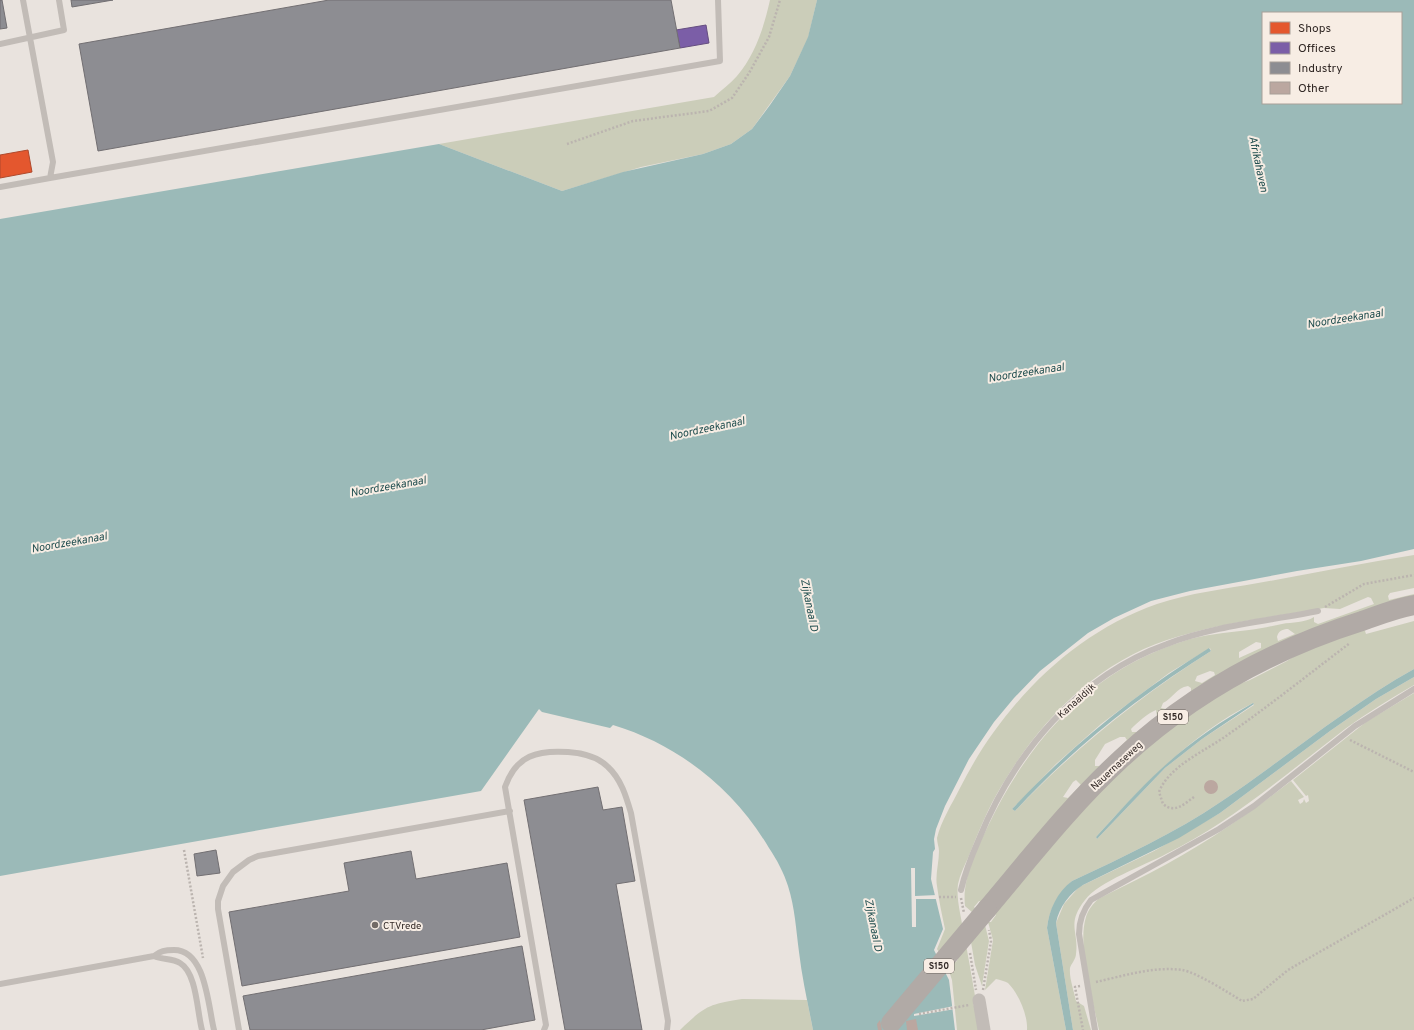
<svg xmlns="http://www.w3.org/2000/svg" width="1414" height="1030" font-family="Overpass,sans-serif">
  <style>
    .green { fill: #cbcdb9; fill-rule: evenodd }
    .water { fill: #9bbab8; fill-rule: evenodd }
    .pier { fill: #e9e3de }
    .shops { fill: #e4572e; stroke: #af492c }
    .offices { fill: #7b5ea7; stroke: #654e80 }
    .industry { fill: #8d8d92; stroke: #726f72 }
    .building { fill: #bba7a0 }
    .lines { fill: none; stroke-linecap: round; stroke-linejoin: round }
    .path { stroke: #bbb4af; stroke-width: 2.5; stroke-dasharray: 2 2; stroke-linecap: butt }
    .lane { stroke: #c2bcb7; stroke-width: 6 }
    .street { stroke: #c2bcb7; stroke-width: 13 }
    .primary { stroke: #b1aaa6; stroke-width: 20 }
    .primary-bridge { stroke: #b1aaa6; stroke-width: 20 }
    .poi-dot { fill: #726a66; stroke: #f7ede4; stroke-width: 1.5 }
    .labels { text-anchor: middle; stroke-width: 4; stroke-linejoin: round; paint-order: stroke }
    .shield { fill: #f7ede4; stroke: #6d645f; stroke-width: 1 }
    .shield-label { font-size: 9px; font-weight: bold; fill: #322926 }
    .street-label { font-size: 10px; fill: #322926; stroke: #f7ede4 }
    .poi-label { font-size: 10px; fill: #322926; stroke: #f7ede4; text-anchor: start }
    .water-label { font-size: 11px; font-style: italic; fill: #204e4f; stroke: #f7ede4 }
  </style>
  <rect width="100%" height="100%" fill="#e9e3de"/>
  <path class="green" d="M770,0H817L808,38L790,76L752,129L731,144L703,154L641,167L562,191L439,144L714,97C721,90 730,84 737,76C755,55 764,27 770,0Z
    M1414,555V588L1390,593L1388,596L1389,600L1414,594V598L1230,671L981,902L979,901L974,907L976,909L973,913L965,906C962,879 976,851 988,826C1028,742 1090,671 1181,642C1203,634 1226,633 1249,630C1260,629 1271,626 1282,624C1292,622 1305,623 1314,617V622L1318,624L1374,604L1371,598L1368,597L1340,609L1324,608C1272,617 1218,623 1167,640C1095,664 1040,721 1002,785C988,808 978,833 968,858C964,866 960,875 958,884C956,899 961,915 963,930C968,954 972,978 976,1002L973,1003L981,1030H957L952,980L948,968L937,949L945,929C942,915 939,901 937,886C935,875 939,863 939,851C939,847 937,843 937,838C941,821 952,804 960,788C1000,708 1070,634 1157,604C1190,593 1224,589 1258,583C1310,574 1362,563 1414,555ZM1288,629L1295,634L1278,641L1277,637C1278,631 1283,629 1288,629ZM1256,642L1261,643V648L1239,658V652ZM1210,648L1211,651C1139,697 1074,749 1015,811L1012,809L1056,764L1101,724L1169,673ZM1210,671L1214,672L1215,675L1202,683L1195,681L1197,676ZM1188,686L1191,688V692L1166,709L1161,708L1163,703C1173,698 1176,688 1188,686ZM1156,710L1157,716L1137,732H1132L1131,729C1138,722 1148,713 1156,710ZM1120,737H1125L1127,740L1100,766H1095V760L1105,744ZM1076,780L1081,785L1068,798L1063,797L1073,782ZM943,947L958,959L956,962L941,950Z
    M1414,621V669C1346,707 1286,758 1222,801C1175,833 1123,857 1072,881C1058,894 1049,909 1047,928L1066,1030H1027C1028,1016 1019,994 1008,983C1005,981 1000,980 996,979L985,990L993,940L988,922H991L996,915L995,914L1087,803L1165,732L1231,687L1250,680L1287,661L1307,648L1364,628L1366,634ZM1253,703L1254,705L1202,739L1165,768L1097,839L1096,837C1142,786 1191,734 1253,703Z
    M1414,677V685C1390,699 1367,713 1345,729C1287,773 1232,822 1166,854C1145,865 1098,882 1085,900C1066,924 1079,931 1076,954C1076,959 1071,964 1070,968C1069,978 1074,991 1076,1001L1084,1006L1091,1030H1073L1056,923L1064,904L1079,887L1154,851L1220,813L1330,731L1376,699Z
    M1414,693V1030H1099C1093,1001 1077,945 1086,917C1088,910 1093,904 1098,899C1115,890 1133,882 1150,873C1200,847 1247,815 1291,781L1304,797L1298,800L1300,804L1303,802L1304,799L1306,803L1309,801L1308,795L1306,796L1293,780L1366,722Z
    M985,925L989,941L982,986L975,965L971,942Z
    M742,999L807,1000L813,1030H680C704,1007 708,1004 742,999Z"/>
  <path class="water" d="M817,0H1414V549L1361,561L1297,571L1190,591L1151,601L1114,618L1088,633L1040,671L1014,698L994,722L969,759L945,806L936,829L934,839L935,849L933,852L931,879L943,929L934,950L949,980L955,1030H813C808,1004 802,978 799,952C796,930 795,908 788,886C784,873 777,860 769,848C734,789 679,745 613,725L610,728L542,712L539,709L481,791L0,876V219L439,144L562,191L623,172L703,154L731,144L752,129L770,105L790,76L808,37ZM1263,13H1401V103H1263Z
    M1209,648L1211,651C1139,696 1073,748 1015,811L1012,809C1071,746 1136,693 1209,648Z
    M1414,669V677L1376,699L1330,731L1220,813L1179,838L1083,885C1070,893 1059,907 1056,923L1073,1030H1066L1047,928C1049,910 1057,892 1072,881C1123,857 1175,833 1222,801C1286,758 1346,707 1414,669Z
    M1253,703L1254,704L1202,739L1165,768L1097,839L1096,837C1117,814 1138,790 1161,769C1189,743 1220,722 1253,703Z"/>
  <path class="pier" d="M911,868H915V896L937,895V899H916V927H912Z
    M954,1006L955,1009L914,1016V1014Z"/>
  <path class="shops" d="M28,150L32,172L0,178V155Z"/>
  <path class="offices" d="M706,25L709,43L680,48L676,30Z"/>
  <path class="industry" d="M0,0H2L7,28L0,29Z
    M71,0H113L72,7Z
    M329,0H671L680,48L98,151L79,44Z
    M598,787L603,810L622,807L635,881L616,884L642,1030H565L524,800Z
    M216,850L220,873L197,876L194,854Z
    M411,851L416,879L507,863L520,937L242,986L229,912L349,891L344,863Z
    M522,946L535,1020L481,1030H250L243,996Z"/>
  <path class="building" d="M1204 787a7 7 0 1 1 14 0a7 7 0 1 1-14 0Z
    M916,1019L918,1030H907L906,1021Z
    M880,1020L882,1030H878L877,1024Z"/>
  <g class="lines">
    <path class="path" d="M567,144L633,121L709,111L732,98L749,73L769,37L780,0
      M1325,607L1364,584L1414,575
      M1350,740L1414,772
      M1194,797C1184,804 1175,814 1163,804L1159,792C1169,766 1205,751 1226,736C1269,706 1309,674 1350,643
      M184,850L203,958
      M939,897H956
      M961,898L964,913
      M970,953L976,990
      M1096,982C1123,976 1154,966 1182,970C1196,972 1229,993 1242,1001L1253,999L1288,970L1414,898
      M1080,986L1075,987L1083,1030
      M983,990L991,941L989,930
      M919,1014L969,1005"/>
    <path class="lane" d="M23,0L53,162L50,178L720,61L718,0
      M0,44L64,30L59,0
      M0,187L50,178
      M961,890C965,872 972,855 979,839C1014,753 1078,676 1167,644C1213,626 1268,621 1318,611
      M154,956C160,951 165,950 174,950C206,950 208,1006 214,1030
      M0,984L154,956C163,960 172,958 180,963C197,973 197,1012 202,1030
      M239,1030L218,909V901L223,886L233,872L249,860L258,856L510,811
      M544,1030L546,1025L505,787C516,755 538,750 568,752C583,753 597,756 608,767C621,779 626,796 631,813L668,1021L667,1030
      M1095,1030L1079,934C1079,920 1083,910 1091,900L1219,829L1254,806L1355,726L1414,689"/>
    <path class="street" d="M979,1000L984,1030"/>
    <path class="primary" d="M987,909C1030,858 1072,804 1122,758C1190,695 1273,649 1362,621C1379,615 1396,608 1414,605"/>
    <path class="primary-bridge" d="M891,1023L987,909"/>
  </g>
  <circle class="poi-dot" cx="375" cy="925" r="4"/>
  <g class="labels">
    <g class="shield">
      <rect x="1158" y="710" width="30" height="14" rx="3"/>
      <rect x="924" y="959" width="30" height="14" rx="3"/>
    </g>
    <g class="shield-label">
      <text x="1173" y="720">S150</text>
      <text x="939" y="969">S150</text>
    </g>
    <g class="street-label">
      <text transform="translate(1076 700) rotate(-42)" y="4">Kanaaldijk</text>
      <text transform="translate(1116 765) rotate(-43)" y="4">Nauernaseweg</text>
    </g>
    <g class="poi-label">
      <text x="383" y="929">CTVrede</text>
    </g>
    <g class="water-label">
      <text transform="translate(1259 164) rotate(78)" y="4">Afrikahaven</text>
      <text transform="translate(1345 318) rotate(-9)" y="4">Noordzeekanaal</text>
      <text transform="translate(1026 372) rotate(-9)" y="4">Noordzeekanaal</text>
      <text transform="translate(707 428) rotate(-12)" y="4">Noordzeekanaal</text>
      <text transform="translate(388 486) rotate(-10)" y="4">Noordzeekanaal</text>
      <text transform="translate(69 542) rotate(-10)" y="4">Noordzeekanaal</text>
      <text transform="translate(810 605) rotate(79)" y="4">Zijkanaal D</text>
      <text transform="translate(874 925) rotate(79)" y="4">Zijkanaal D</text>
    </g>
  </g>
  <rect x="1262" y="12" width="140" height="92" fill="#f7ede4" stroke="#a89f98"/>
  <rect x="1270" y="22" width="20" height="12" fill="#e4572e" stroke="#a89f98"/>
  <text x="1298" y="32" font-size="12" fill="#322926">Shops</text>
  <rect x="1270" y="42" width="20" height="12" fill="#7b5ea7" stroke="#a89f98"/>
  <text x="1298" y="52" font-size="12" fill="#322926">Offices</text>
  <rect x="1270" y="62" width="20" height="12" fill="#8d8d92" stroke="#a89f98"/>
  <text x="1298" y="72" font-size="12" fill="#322926">Industry</text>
  <rect x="1270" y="82" width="20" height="12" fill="#bba7a0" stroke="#a89f98"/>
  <text x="1298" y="92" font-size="12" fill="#322926">Other</text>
</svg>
